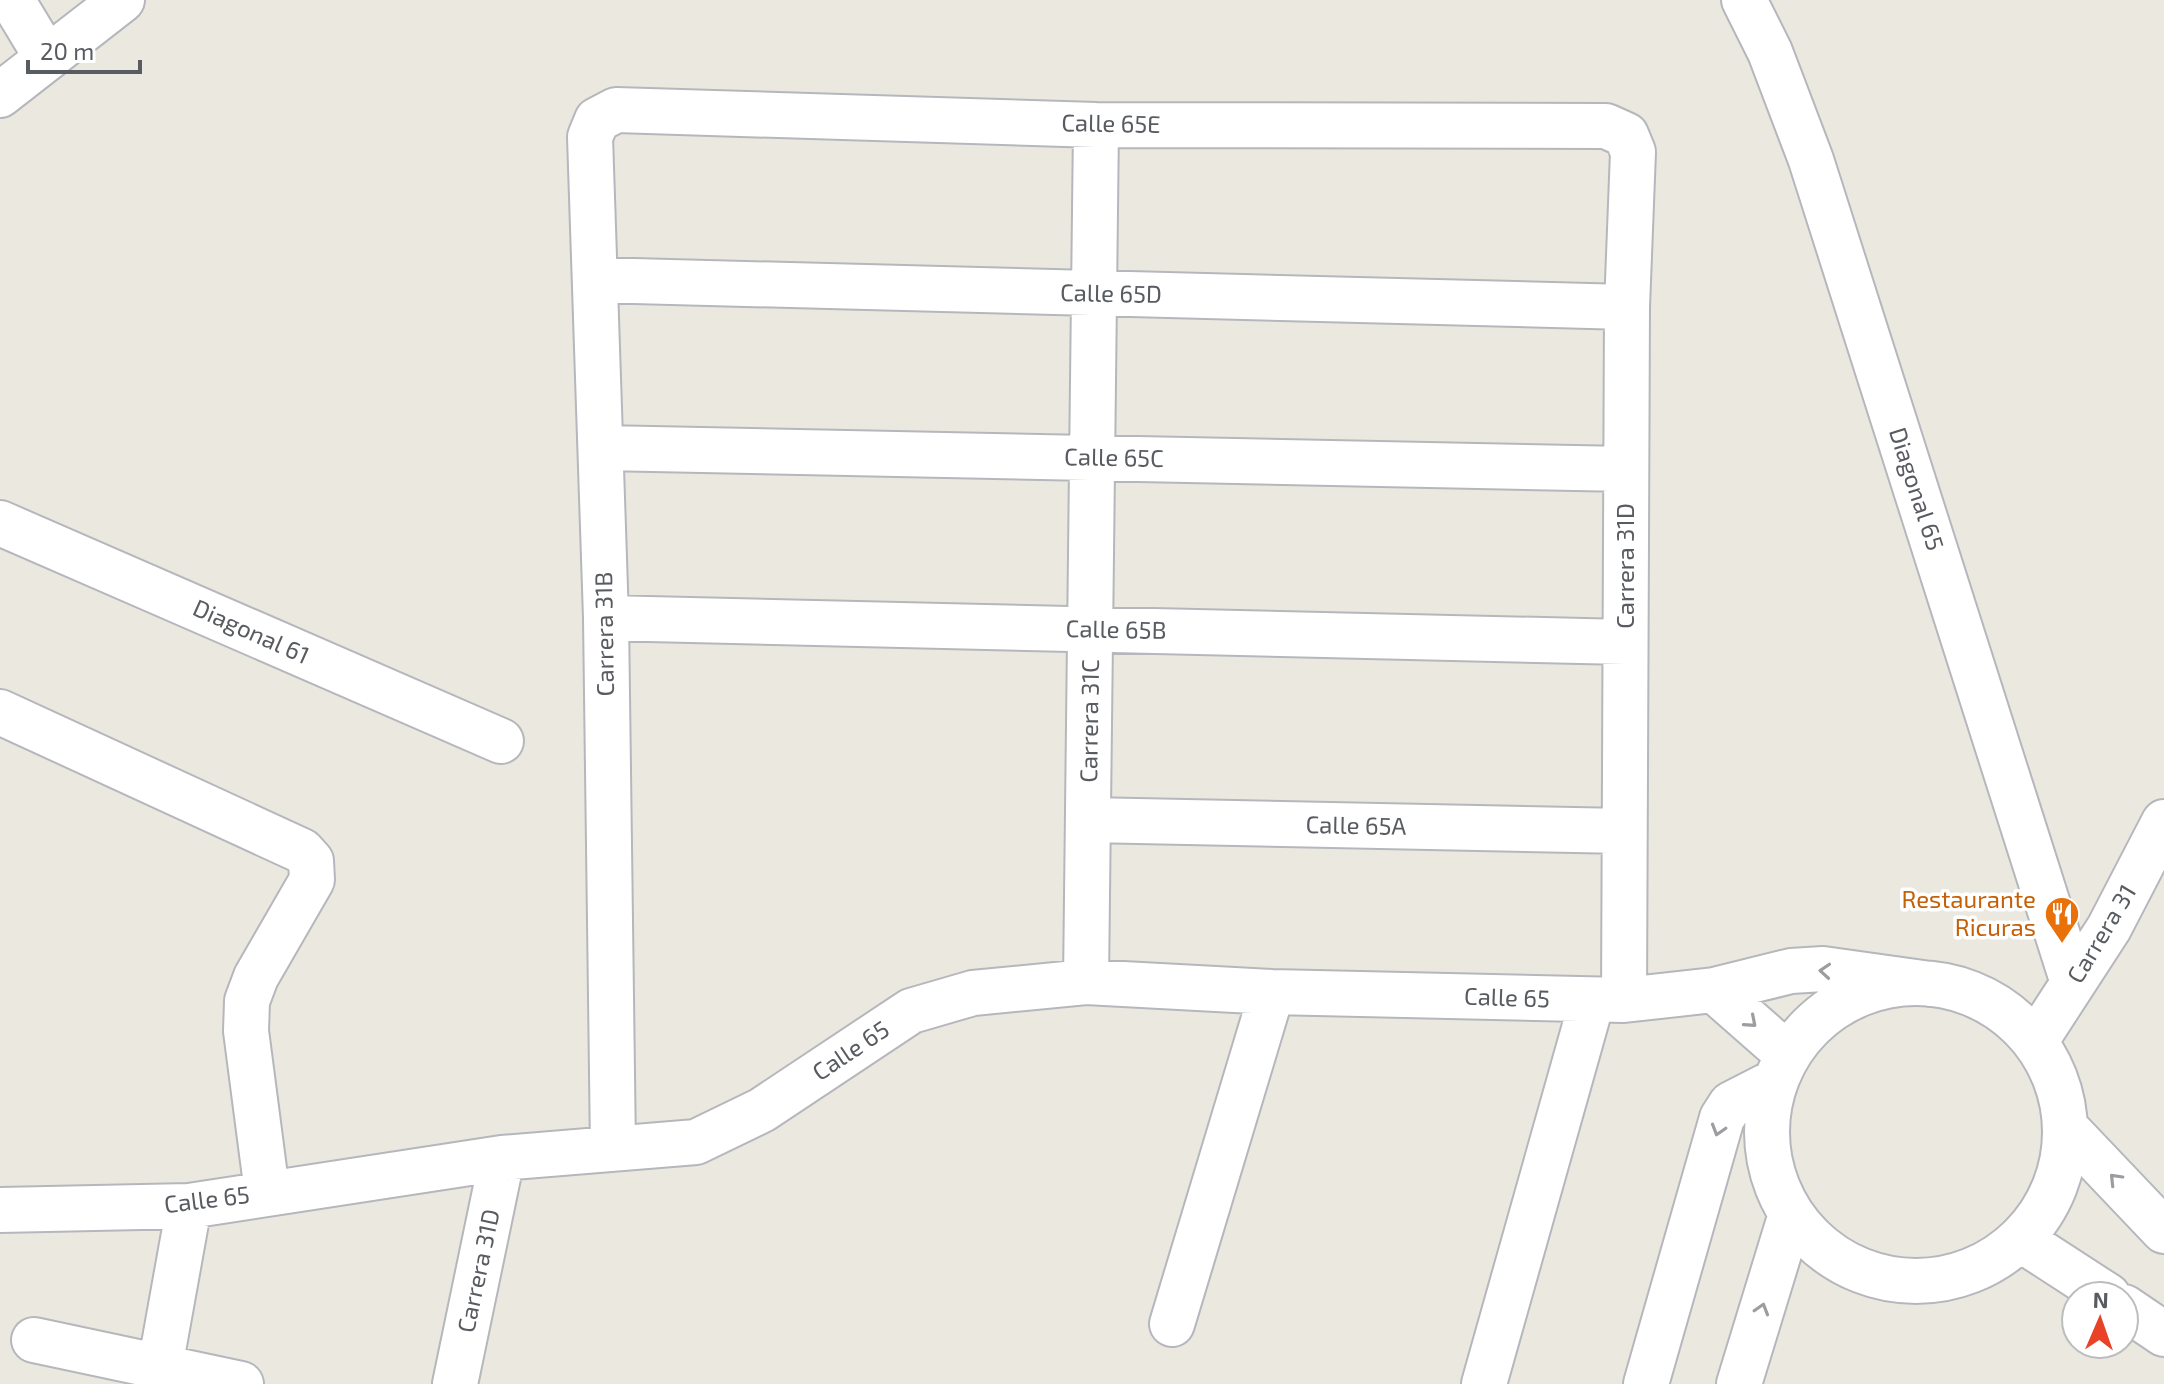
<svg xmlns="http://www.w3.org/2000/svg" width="2164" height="1384" font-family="'Exo 2',sans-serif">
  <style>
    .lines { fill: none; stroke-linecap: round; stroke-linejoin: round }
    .minor-casing { stroke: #b5b7bc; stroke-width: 48 }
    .minor { stroke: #fff; stroke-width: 44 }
    .oneway { stroke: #9b9da0 }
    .labels { text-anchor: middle; stroke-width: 7; stroke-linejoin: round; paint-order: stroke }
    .street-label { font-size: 24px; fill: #585b60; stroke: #fff }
    .food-label { font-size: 24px; fill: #c56008; stroke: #fff; text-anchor: end }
  </style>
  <rect width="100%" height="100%" fill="#ebe9df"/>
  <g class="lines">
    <defs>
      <path id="minor" d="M12,0L47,58
        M1744,0L1770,52L1811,160L2073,983
        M0,95L122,0
        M596,280L1627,307
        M602,448L1626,469
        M0,523L501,741
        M606,618L1625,642
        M0,712L302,851L311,861L312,880L256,977L247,1001L246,1031L267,1192
        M1088,820L1624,831
        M1086,982L1096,125
        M1767 1132a149 149 0 1 1 298 0a149 149 0 1 1-298 0Z
        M1714,990L1788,1055
        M2035,1042L2109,928L2164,822
        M2066,1128L2164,1231
        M613,1149L606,618L590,137L597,120L616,110L1096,125L1606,126L1626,135L1633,152L1627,307L1624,1000
        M0,1210L189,1206L502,1158L696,1142L762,1110L911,1011L973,993L1086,982L1272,992L1624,1000L1714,990L1791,971L1823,969L1930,984
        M2020,1239L2108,1296
        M2124,1307L2164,1334
        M1172,1324L1272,992
        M34,1340L241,1384
        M160,1367L189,1206
        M455,1384L502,1158
        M1484,1384L1592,1001
        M1646,1384L1722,1118L1731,1104L1774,1082
        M1739,1384L1791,1214"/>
    </defs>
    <use href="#minor" class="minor-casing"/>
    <use href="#minor" class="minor"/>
  </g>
  <defs><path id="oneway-chevron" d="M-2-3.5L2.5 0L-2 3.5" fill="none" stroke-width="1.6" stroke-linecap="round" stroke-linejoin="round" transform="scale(2)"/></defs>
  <g class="oneway">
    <use href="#oneway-chevron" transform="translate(1825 971) rotate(-176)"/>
    <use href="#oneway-chevron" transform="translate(1751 1022) rotate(41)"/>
    <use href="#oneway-chevron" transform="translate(1718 1130) rotate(107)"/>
    <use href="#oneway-chevron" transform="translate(2115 1179) rotate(-134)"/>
    <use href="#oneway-chevron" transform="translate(1762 1309) rotate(-73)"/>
  </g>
  <defs>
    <symbol id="restaurant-pin" viewBox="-11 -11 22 30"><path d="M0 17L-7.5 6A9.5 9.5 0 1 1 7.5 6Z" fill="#e8710a" stroke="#fff"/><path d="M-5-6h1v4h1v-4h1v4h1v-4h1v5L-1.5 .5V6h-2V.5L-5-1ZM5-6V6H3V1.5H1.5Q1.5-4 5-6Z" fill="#fff"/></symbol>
  </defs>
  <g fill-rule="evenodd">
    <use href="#restaurant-pin" x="2042" y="894" width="40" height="54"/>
  </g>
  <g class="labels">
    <g class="street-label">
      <text transform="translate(1111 124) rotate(1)" y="8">Calle 65E</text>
      <text transform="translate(1111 294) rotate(1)" y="8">Calle 65D</text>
      <text transform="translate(1114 458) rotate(1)" y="8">Calle 65C</text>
      <text transform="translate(1916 489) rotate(72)" y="8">Diagonal 65</text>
      <text transform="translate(1626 566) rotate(-90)" y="8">Carrera 31D</text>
      <text transform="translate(1116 630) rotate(1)" y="8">Calle 65B</text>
      <text transform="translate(251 632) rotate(24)" y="8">Diagonal 61</text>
      <text transform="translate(605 634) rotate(-91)" y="8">Carrera 31B</text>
      <text transform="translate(1090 721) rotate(-89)" y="8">Carrera 31C</text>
      <text transform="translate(1356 826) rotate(1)" y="8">Calle 65A</text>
      <text transform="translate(2102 934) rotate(-59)" y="8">Carrera 31</text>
      <text transform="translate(1507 998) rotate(2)" y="8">Calle 65</text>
      <text transform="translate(851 1051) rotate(-34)" y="8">Calle 65</text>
      <text transform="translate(207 1200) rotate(-7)" y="8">Calle 65</text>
      <text transform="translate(479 1271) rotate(-78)" y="8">Carrera 31D</text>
    </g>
    <g class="food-label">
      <text x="2036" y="908">Restaurante<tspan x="2036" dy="28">Ricuras</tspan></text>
    </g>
  </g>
  <g transform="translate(2100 1320) rotate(2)"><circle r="38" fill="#ffffff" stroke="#bcbdbf" stroke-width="2"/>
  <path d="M0-6L14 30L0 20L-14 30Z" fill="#e94227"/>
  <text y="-12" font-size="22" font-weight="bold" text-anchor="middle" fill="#585b60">N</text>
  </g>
  <path d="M28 60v12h112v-12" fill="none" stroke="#585b60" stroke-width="4"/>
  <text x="40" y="60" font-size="24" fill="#585b60" stroke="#ffffff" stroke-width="6" paint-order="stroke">20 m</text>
</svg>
